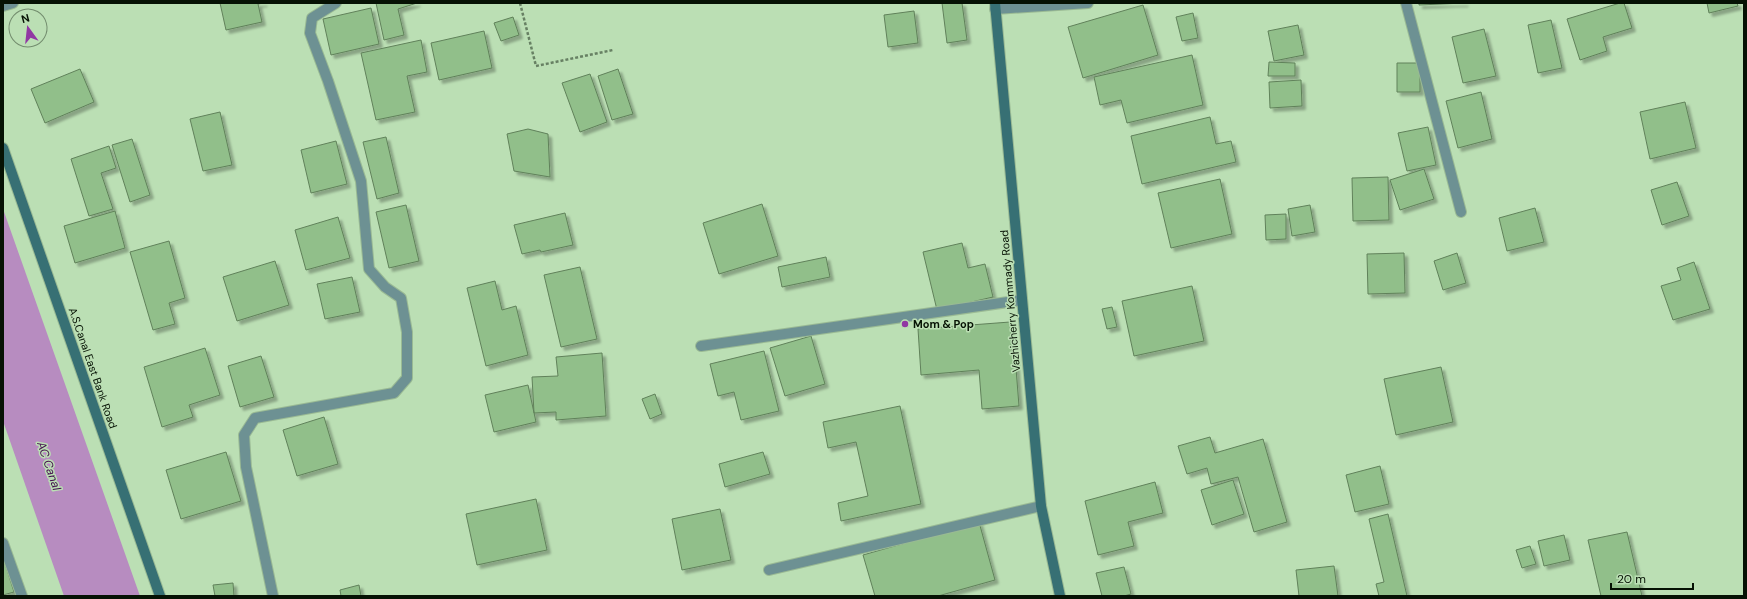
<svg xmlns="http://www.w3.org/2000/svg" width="1747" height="599" font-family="'DM Sans',sans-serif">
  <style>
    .water { fill: #b78cc0 }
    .building { fill: #91bf8a; stroke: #60815a; filter: url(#shadow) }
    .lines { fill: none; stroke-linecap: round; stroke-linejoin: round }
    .service-casing { stroke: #9aba94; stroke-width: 12 }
    .minor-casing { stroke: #9aba94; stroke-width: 12 }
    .tertiary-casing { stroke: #9aba94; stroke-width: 12 }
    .secondary-casing { stroke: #9aba94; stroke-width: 12 }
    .path { stroke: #678063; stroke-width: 2.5; stroke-dasharray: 3 2; stroke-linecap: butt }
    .service { stroke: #6d9193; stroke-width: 10 }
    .minor { stroke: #6d9193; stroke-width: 10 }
    .tertiary { stroke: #6d9193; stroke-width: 10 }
    .secondary { stroke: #377074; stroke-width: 10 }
    .poi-dot { fill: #9137a3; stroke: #bbdfb4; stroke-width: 1.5 }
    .labels { text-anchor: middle; stroke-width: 3; stroke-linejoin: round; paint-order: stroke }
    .street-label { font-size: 11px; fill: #061204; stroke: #bbdfb4 }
    .poi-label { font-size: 11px; font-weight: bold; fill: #061204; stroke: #bbdfb4; text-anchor: start }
    .water-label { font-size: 12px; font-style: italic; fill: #430d4d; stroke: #bbdfb4 }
  </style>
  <defs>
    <filter id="shadow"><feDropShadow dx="3.5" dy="3.5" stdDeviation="1" flood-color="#0004"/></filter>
  </defs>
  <rect width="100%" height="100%" fill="#bbdfb4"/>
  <path class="water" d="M3,209L140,596H64L3,421Z"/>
  <path class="building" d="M220,3H264L258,4L262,22L226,30Z
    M376,3H417L398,9L404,35L384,40Z
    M942,3H962L967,40L947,43Z
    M1419,3H1465L1419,5Z
    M1620,3H1624L1632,28L1603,37L1607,51L1580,60L1567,19Z
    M1707,3H1737L1738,6L1709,13Z
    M1143,5L1158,55L1083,78L1068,27Z
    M371,8L379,44L331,55L323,19Z
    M914,11L918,43L888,47L884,15Z
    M1193,13L1198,38L1182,41L1176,17Z
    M513,17L519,35L501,41L494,23Z
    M1551,20L1562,68L1538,73L1528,25Z
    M1298,25L1304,55L1274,61L1268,31Z
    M1484,29L1496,76L1463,83L1452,37Z
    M484,31L492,68L439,80L431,43Z
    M421,40L427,72L407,76L415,112L376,120L361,53Z
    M1192,55L1203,105L1127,123L1121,100L1100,105L1094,77Z
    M1269,62L1295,63V76H1268Z
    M1397,63H1420V92H1397Z
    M80,69L94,102L45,123L31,89Z
    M618,69L633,114L612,120L598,76Z
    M590,74L607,122L580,132L562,83Z
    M1301,80L1302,106L1270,108L1269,82Z
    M1481,92L1492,139L1458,148L1446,101Z
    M1685,102L1696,148L1650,159L1640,112Z
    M220,112L232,165L203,171L190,119Z
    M1210,117L1216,144L1231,141L1236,162L1142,184L1131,136Z
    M1428,127L1436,165L1407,171L1398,133Z
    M528,129L548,134L550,177L514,171L507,134Z
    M386,137L399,193L377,199L363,142Z
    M132,139L150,195L130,202L112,145Z
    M336,141L347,184L311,193L301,150Z
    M109,146L116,168L101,173L113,209L89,216L71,159Z
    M1424,169L1434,199L1400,210L1390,180Z
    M1388,177L1389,220L1353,221L1352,178Z
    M1220,179L1232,234L1171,248L1158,193Z
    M1677,182L1689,216L1662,225L1651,190Z
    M762,204L778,256L719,274L703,223Z
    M406,205L419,261L389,268L376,212Z
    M1310,205L1315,232L1292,236L1288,209Z
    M1535,208L1544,242L1507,251L1499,218Z
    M115,211L125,248L75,263L64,226Z
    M565,213L573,245L541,252L540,250L522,254L514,225Z
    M1286,214V239L1266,240L1265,215Z
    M338,217L350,258L306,270L295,230Z
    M169,241L185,298L169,303L175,324L153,330L130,252Z
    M962,243L968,268L985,264L993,297L937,310L923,252Z
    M1404,253L1405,293L1368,294L1367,254Z
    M1457,253L1466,283L1443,290L1434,261Z
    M826,257L830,277L782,287L778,267Z
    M275,261L289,305L237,321L223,277Z
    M1694,262L1710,309L1673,320L1661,286L1681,280L1677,268Z
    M580,267L597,339L561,347L544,275Z
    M352,277L360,312L325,319L317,284Z
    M495,281L502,310L516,306L528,355L486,366L467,288Z
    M1192,286L1204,341L1134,356L1122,301Z
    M1112,307L1117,327L1107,329L1102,309Z
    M1010,322L1012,356H1015L1019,406L982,409L979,370L921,375L918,329Z
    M811,336L825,384L785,396L770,348Z
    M205,348L220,395L189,405L193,417L162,427L144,367Z
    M764,351L779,411L741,420L734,392L718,396L710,364Z
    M602,353L606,416L556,420V412L534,413L532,377L558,376L556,357Z
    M261,356L274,397L240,407L228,366Z
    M1441,367L1453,422L1396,435L1384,379Z
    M528,385L536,422L494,432L485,395Z
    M655,394L662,414L650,419L642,399Z
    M900,406L921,504L841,521L838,503L868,496L856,442L828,448L823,422Z
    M324,417L338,464L297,476L283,430Z
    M1210,437L1215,453L1263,439L1287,522L1254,532L1238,477L1211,484L1207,468L1187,474L1178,446Z
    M226,452L241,501L181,519L166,470Z
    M763,452L770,474L725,487L719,464Z
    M1380,466L1389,504L1355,512L1346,475Z
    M1233,480L1244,514L1212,525L1201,490Z
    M1155,482L1163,513L1128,522L1134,546L1098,555L1085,501Z
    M536,499L547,550L477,565L466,514Z
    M720,509L731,560L682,570L672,519Z
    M1388,514L1407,596H1379L1376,584L1384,582L1369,519Z
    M979,522L995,580L938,596H875L863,555Z
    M1627,532L1642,596H1601L1588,540Z
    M1564,535L1570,560L1544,566L1538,541Z
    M1530,546L1536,564L1522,568L1516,550Z
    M3,557L14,592L3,595Z
    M1334,566L1338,596H1299L1296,570Z
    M1124,567L1131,594L1124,596H1102L1096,573Z
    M233,583L234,596H215L213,585Z
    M359,585L361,596H341L340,590Z"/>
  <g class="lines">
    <defs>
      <path id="service" d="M3,6L13,3"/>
      <path id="minor" d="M1406,3L1461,212
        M995,9L1088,3
        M701,346L1022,300
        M769,570L1041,506
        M273,596L246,467L244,435L255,418L394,393L407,378V332L401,298L385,287L369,269L361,181L328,81L310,33L312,18L336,3"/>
      <path id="tertiary" d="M3,543L22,596"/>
      <path id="secondary" d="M995,3L1041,506L1060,596
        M3,148L160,596"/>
    </defs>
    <use href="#service" class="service-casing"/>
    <use href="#minor" class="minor-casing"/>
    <use href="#tertiary" class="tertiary-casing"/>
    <use href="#secondary" class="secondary-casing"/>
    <path class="path" d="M520,3L536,66L613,50"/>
    <use href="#service" class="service"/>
    <use href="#minor" class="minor"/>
    <use href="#tertiary" class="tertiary"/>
    <use href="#secondary" class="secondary"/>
  </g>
  <circle class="poi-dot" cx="905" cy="324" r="4"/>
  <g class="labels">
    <g class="street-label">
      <text transform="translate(1010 301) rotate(-95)" y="4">Vazhicherry Kommady Road</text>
      <text transform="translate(93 368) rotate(71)" y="4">A.S.Canal East Bank Road</text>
    </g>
    <g class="poi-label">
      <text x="913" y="328">Mom &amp; Pop</text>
    </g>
    <g class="water-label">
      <text transform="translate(49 466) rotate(71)" y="4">AC Canal</text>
    </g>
  </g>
  <rect width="1747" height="599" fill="none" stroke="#061204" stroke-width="8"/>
  <g transform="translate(28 28) rotate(345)"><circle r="19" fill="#bbdfb4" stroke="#738d6e"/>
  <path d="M0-3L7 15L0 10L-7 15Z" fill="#9137a3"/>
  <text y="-6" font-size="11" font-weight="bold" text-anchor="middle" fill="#061204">N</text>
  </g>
  <path d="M1611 583v6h82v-6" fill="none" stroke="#061204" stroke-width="2"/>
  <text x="1617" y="583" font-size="12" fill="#061204" stroke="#bbdfb4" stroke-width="3" paint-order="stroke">20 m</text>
</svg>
